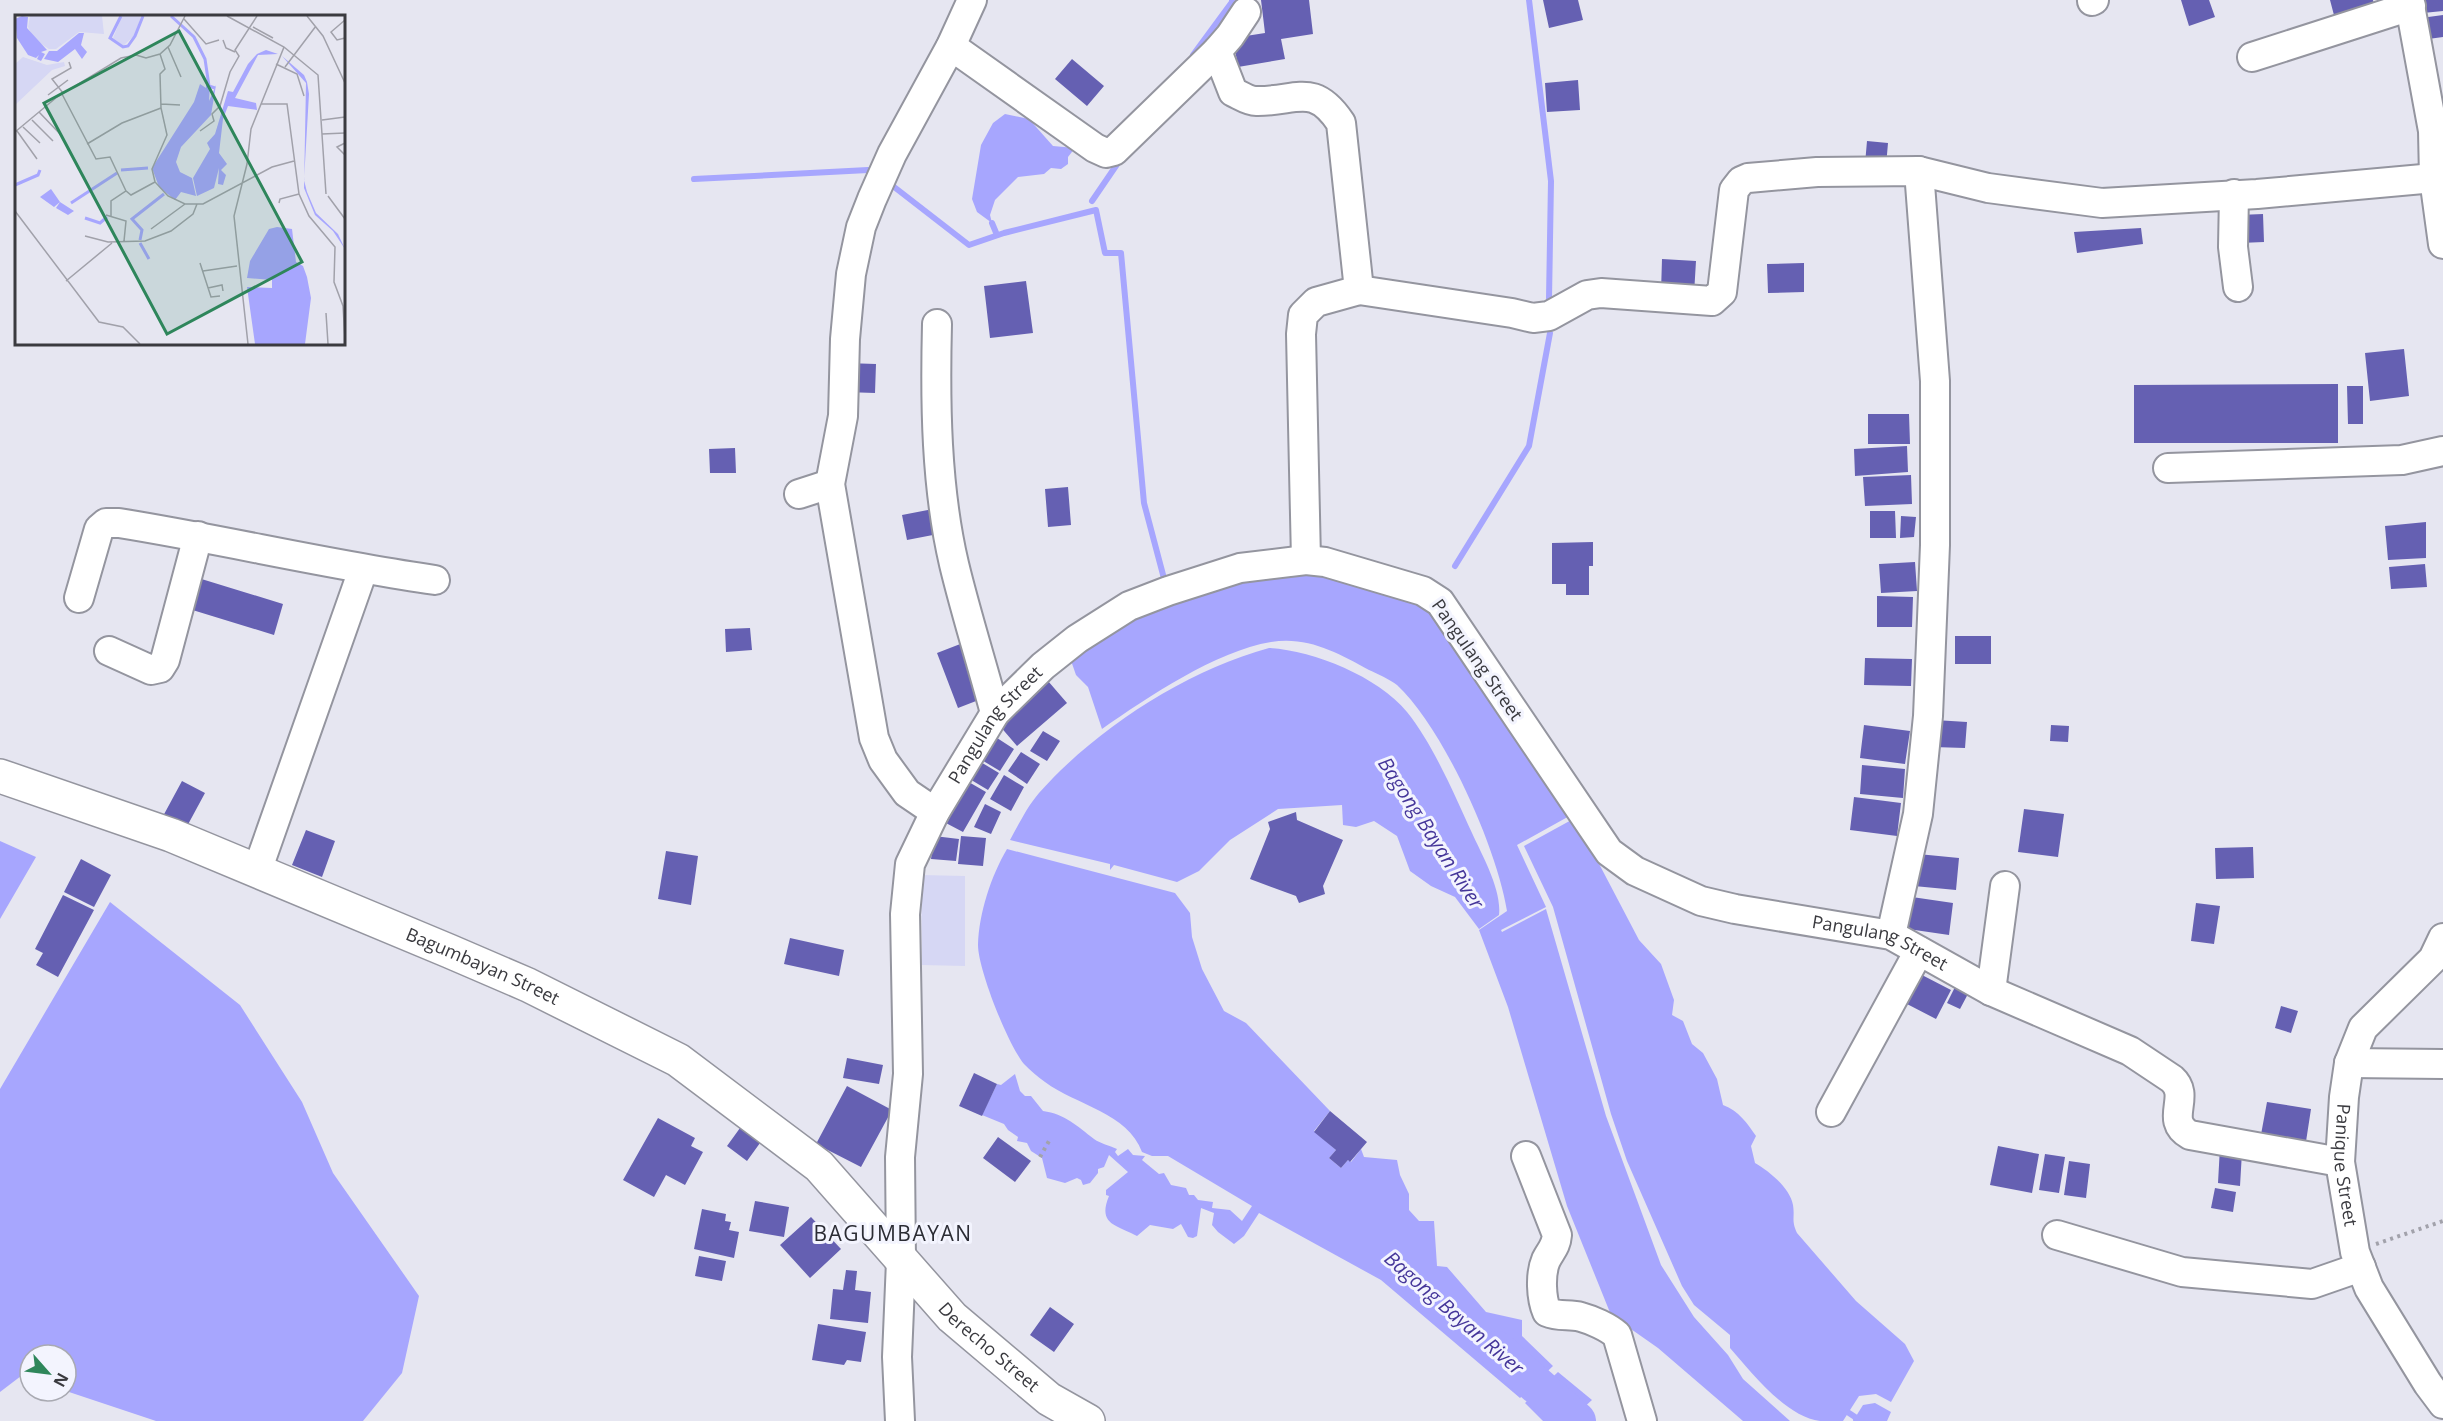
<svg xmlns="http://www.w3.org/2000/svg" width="2443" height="1421" font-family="'Open Sans',sans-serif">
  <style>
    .green { fill: #d6d7f4 }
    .water { fill: #a7a6fe }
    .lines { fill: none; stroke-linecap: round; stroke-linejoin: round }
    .stream { stroke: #a7a6fe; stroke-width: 6 }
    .river { stroke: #a7a6fe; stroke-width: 38 }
    .building { fill: #6560b2 }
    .minor-casing { stroke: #94959f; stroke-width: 32 }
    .major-casing { stroke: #94959f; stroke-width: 36 }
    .path { stroke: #a2a2ab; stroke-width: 4; stroke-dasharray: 3 4.5; stroke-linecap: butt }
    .minor { stroke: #fff; stroke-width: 28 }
    .major { stroke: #fff; stroke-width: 33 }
    .labels { text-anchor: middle; stroke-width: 6; stroke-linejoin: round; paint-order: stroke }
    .street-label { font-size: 18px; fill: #3a3a3f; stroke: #f3f4fe }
    .water-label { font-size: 20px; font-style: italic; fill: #45369a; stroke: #f3f4fe }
    .quarter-label { font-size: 21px; letter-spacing: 1.5px; fill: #2b2c34; stroke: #f3f4fe }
    .inset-river { fill: none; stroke: #a7a6fe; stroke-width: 3 }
    .inset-road { fill: none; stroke: #a1a1aa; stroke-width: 1.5 }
    .view { fill: #2e865b; fill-opacity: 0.15; stroke: #2e865b; stroke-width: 3 }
    .inset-edge { fill: none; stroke: #3a3a3f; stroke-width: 3 }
  </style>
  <rect width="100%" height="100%" fill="#e6e6f1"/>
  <path class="green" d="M921,875L965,876V966L922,965Z"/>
  <path class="water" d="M1005,114L1029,119L1053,146L1075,148L1068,157V164L1061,169L1051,168L1044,174L1018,177L995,200L990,215L992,223L977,212L972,199L981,145L993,123Z
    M1329,572L1434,599L1573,814L1517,845L1546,907L1501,930L1502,932L1546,909L1606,1116L1661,1265L1694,1317L1728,1355L1743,1379L1790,1421H1743L1658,1348L1611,1315L1567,1206L1508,1007L1479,930L1507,911C1497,848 1444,729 1397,685C1389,679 1378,674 1369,670C1338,653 1308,636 1271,642C1216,651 1148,697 1102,729L1088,687L1076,675L1068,652L1092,638L1148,613L1250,574Z
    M1269,648C1314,651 1377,676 1407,712C1433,744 1455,796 1472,833C1482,855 1502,890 1499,915L1479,929L1455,897L1431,886L1410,871L1397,836L1374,821L1356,827L1343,825L1342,805L1278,809L1230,840L1199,871L1177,882L1114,865L1110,870V864L1010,840C1019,824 1027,807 1039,793C1096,729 1185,671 1269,648Z
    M1575,818L1639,940L1661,964L1674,1000L1672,1015L1683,1021L1692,1044L1703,1053L1717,1079L1723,1105C1739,1111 1747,1123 1756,1136L1751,1146L1755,1163C1769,1171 1790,1188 1793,1205C1795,1218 1791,1220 1797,1233L1856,1301L1905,1344L1914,1361L1891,1402L1876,1394L1859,1396L1843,1421C1836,1421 1827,1421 1820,1421C1786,1417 1751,1372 1730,1348V1335L1694,1305L1682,1286L1627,1161L1611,1114L1553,907L1524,846Z
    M0,841L36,857L0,919Z
    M1007,849L1175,893L1190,913L1192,937L1202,969L1224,1011L1246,1023L1330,1111L1314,1131L1336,1150L1329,1158L1341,1168L1348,1160L1351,1162L1361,1149L1364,1157L1397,1160L1400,1175L1409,1194V1210L1419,1221H1434L1437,1266L1447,1267L1486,1312L1522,1320V1336L1553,1366L1520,1398L1381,1280L1259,1213L1244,1236L1234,1244L1218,1232L1212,1225L1214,1213L1201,1208L1197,1236L1193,1238L1188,1237L1181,1224L1173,1229L1150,1225L1137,1236C1117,1225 1097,1225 1109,1196L1106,1195V1190L1128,1172L1109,1155L1104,1167L1098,1169V1173L1090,1183L1083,1185L1081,1180L1077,1178L1065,1183L1047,1178L1042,1158L1031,1151L1027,1143L1017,1141L1018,1137L1008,1130L1004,1124L982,1115L997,1084L1001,1085L1015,1074L1020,1091L1025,1096H1031L1043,1111C1065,1114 1077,1126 1094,1139C1101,1144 1109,1145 1117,1149L1115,1152L1118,1156L1128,1149L1133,1155L1145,1156L1142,1160L1159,1174L1164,1173L1171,1185L1186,1188L1189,1195H1194L1198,1200L1213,1202L1212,1208L1230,1210L1242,1221L1252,1206L1168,1156H1152L1142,1152C1128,1113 1076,1105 1045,1082C1038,1077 1030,1070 1024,1064C1008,1045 978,969 978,945C979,913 991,876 1007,849Z
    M110,902L240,1005L302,1102L333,1173L419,1296L402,1373L363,1421H156L66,1391V1355H30V1379L21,1376L0,1392V1089Z
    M1558,1372L1592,1400L1569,1421H1543L1525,1403Z
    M1875,1403L1891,1412L1887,1421H1853L1863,1405Z"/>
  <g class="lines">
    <path class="stream" d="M1529,0L1551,181L1549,299
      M1193,55L1232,2V0
      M694,179L868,170
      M889,183L969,245L1004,233L1096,210L1105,253H1121L1144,503L1166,586
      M1092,201L1120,160
      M992,223L997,235
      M1455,566L1529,446L1550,333
      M1849,1413L1855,1417L1857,1421"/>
    <path class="river" d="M1497,1350L1577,1421"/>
  </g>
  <path class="building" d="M1261,0H1309L1313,34L1281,39L1285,59L1238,67L1233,38L1265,33Z
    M1543,0H1578L1583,20L1549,28Z
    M2181,0H2209L2215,17L2189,26Z
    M2330,0H2373L2375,8L2335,19Z
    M2419,0H2443V11L2423,13Z
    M2443,15V37L2421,40V18Z
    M1072,59L1104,86L1087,106L1055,79Z
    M1578,80L1580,110L1547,112L1545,83Z
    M1867,141L1888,143L1886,166L1865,164Z
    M2263,214L2264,242L2240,243L2239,215Z
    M2141,228L2143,244L2077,253L2074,232Z
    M1662,259L1696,261L1694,294L1661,292Z
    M1804,263V292L1768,293L1767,264Z
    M1026,281L1033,333L990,338L984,286Z
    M2404,349L2409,396L2370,401L2365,353Z
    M846,363L876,364L875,393L845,392Z
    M2338,384V443H2134V385Z
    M2347,386H2363V424H2348Z
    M1868,414H1909L1910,444H1868Z
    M1907,446L1908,472L1855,476L1854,449Z
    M735,448L736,473H710L709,449Z
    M1911,475L1912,504L1865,506L1863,477Z
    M1068,487L1071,525L1048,527L1045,489Z
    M933,509L938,534L907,540L902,515Z
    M1870,511H1895L1896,538H1870Z
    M1901,516L1916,517L1914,537L1900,538Z
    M2426,522V558L2388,560L2385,526Z
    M1593,542V566H1589V595H1566V584H1552V543Z
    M1915,562L1917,591L1881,593L1879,564Z
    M2425,564L2427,587L2391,589L2389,567Z
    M195,577L283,604L274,635L186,608Z
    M1877,596L1913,597L1912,627H1877Z
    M750,628L752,650L726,652L725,629Z
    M1955,636H1991V664H1955Z
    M968,641L989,696L958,708L937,653Z
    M1865,658L1912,659L1911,686L1864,685Z
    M1048,681L1067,703L1017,746L999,725Z
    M1935,720L1967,722L1965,748L1933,747Z
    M1864,725L1910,731L1905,764L1860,758Z
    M2051,725L2069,726L2068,742L2050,741Z
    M1043,731L1060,741L1047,761L1030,751Z
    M994,736L1014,749L1000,771L980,759Z
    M1021,752L1040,764L1027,784L1008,771Z
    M979,761L999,773L988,790L968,778Z
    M1862,765L1905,769L1903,798L1860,794Z
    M1004,775L1024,787L1011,811L990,799Z
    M182,781L205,793L185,830L162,818Z
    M967,781L986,792L963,832L944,822Z
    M1854,797L1901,803L1897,836L1850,830Z
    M985,804L1001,812L991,834L974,827Z
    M2024,809L2064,814L2058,857L2018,852Z
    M1296,812L1297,820L1343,840L1323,886L1325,894L1299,903L1296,896L1250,879L1270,829L1268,822Z
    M306,830L335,841L322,877L292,865Z
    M934,836L959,839L956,861L931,859Z
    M961,836L986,838L983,866L958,864Z
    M2253,847L2254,878L2216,879L2215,848Z
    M666,851L698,856L691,905L658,899Z
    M1918,854L1959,858L1956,890L1914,886Z
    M81,859L111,875L94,907L64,892Z
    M63,895L94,910L58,977L36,965L43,953L35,949Z
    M1912,897L1953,903L1949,935L1908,929Z
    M2196,903L2220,906L2214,944L2191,941Z
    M790,938L844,950L839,976L784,964Z
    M1922,975L1951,990L1936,1019L1907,1004Z
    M1956,985L1969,992L1960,1009L1947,1003Z
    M2281,1006L2298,1011L2291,1033L2275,1028Z
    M847,1058L883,1065L879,1084L843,1078Z
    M974,1073L997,1084L982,1116L959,1106Z
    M847,1086L892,1110L861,1167L816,1144Z
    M2267,1102L2311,1109L2305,1148L2260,1140Z
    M1330,1111L1367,1142L1350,1162L1348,1160L1341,1168L1329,1158L1336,1150L1314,1132Z
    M658,1118L695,1138L691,1146L703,1152L685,1185L666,1175L654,1197L623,1180Z
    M740,1128L760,1143L747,1161L727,1146Z
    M998,1137L1031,1161L1015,1182L983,1158Z
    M1998,1146L2039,1154L2032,1193L1990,1185Z
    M2220,1147L2242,1152L2240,1186L2218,1183Z
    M2045,1154L2065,1157L2059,1193L2039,1190Z
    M2069,1161L2090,1164L2086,1198L2064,1195Z
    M2215,1188L2236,1192L2233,1212L2211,1208Z
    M755,1201L789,1207L784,1237L749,1231Z
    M702,1209L726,1214L725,1221L731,1222L729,1230L739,1232L734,1258L694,1249Z
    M811,1217L841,1249L810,1278L780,1245Z
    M699,1256L726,1261L722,1281L695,1276Z
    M846,1270L857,1271L855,1290L871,1292L868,1323L830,1319L833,1289L843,1290Z
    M1050,1307L1074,1324L1054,1352L1030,1335Z
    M818,1324L866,1332L861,1362L847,1360L844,1365L812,1360Z"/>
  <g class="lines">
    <defs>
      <g id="minor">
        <path d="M2409,0L2433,131L2434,178L2443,244"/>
        <path d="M2092,1L2094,0"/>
        <path d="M951,46L1095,148L1106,153L1114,151L1217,51L1230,36L1246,12"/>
        <path d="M1217,51L1233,92C1240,95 1248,101 1256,101C1296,102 1313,81 1341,123L1359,290L1316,302L1303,315L1301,334L1306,560"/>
        <path d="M2252,57L2411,6"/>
        <path d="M2234,194L2233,247L2238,287"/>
        <path d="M1359,290L1512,313L1533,318L1549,316L1587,295L1601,293L1712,301L1722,292L1734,190L1741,181L1748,178L1817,172L1919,171L1988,188L2102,203L2257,194L2434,178"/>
        <path d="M937,324C935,403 936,487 954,564C966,614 982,664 995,713"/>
        <path d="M2168,468L2402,460L2443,451"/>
        <path d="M799,494L830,484"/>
        <path d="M79,598L99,529L106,523H119C225,540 329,565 435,580"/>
        <path d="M109,651L151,670L160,668L165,660L198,536"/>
        <path d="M935,812L907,793L883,760L874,738L830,484L843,416L845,339L851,274L861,227L872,199L892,154L951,46L972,0"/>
        <path d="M257,871L363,570"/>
        <path d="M1891,935L1918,814L1928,716L1935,545V381L1919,171"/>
        <path id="s1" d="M2443,938L2433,959L2363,1028L2349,1063L2344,1097L2340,1162L2355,1252L2369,1288L2428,1384L2443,1404"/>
        <path d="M1991,991L2005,886"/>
        <path d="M2349,1063L2443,1064"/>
        <path d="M1831,1112L1919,951"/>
        <path d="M1526,1156L1557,1235C1556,1247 1551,1250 1546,1260C1540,1274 1541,1298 1547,1312C1559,1317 1569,1314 1581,1317C1592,1320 1608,1327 1617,1335L1642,1421"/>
        <path d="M2057,1235L2182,1272L2312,1284L2361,1267"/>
        <path id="s2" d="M900,1421L897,1357L901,1261L900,1157L908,1074L905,914L910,864L935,812L995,713L1043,666L1077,639L1129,606L1168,591L1240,568L1306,560L1325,562L1423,591L1440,602L1609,852L1635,871L1701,901L1735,909L1891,935L1991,991L2130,1051L2172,1079C2192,1097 2163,1120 2190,1135L2340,1162"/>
      </g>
      <g id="major">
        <path id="s3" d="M0,776L171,835L449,951L528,985L678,1060L819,1166L952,1317L1049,1399L1088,1421"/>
      </g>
    </defs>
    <use href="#minor" class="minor-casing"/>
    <use href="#major" class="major-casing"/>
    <path class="path" d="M1040,1157L1049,1141
      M2376,1244L2443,1221"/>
    <use href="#minor" class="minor"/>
    <use href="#major" class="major"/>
  </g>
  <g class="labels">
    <g class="street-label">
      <text transform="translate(1477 660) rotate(55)" y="6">Pangulang Street</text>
      <text dy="6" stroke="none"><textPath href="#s2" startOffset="722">Pangulang Street</textPath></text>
      <text dy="6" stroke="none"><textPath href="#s2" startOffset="1820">Pangulang Street</textPath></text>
      <text dy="6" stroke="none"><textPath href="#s3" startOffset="519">Bagumbayan Street</textPath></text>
      <text dy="6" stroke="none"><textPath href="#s1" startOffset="262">Panique Street</textPath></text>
      <text dy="6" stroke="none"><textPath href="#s3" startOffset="1161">Derecho Street</textPath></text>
    </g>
    <g class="water-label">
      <text transform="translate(1431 833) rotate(57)" y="7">Bagong Bayan River</text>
      <text transform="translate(1454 1313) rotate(41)" y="7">Bagong Bayan River</text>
    </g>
    <g class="quarter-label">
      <text x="893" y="1241">BAGUMBAYAN</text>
    </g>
  </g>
  <g transform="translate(15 15)">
    <rect width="330" height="330" fill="#e6e6f1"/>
    <path d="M15,1H87L89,19L64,17L41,34H34L19,24L13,12ZM107,1H126L120,20L108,31L98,23ZM8,42L32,50L49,47L50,51L37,55L0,90V49Z" fill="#d6d7f4"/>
    <path d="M7,1L13,2L12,13L32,35L26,37L30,39L26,46L22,44L24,40L21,43L13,40L2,23L0,4ZM64,18H69L66,30L72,37L67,44L60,34L43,47L29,44L34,36H42ZM251,35L263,39L243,40L220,83L241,88L242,95L213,91L208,104L204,138L212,149L206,155L211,160L208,170L203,169L204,153L199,173L182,181L178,163L195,134L192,128L200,119L213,76L218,77L233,49L242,39ZM267,41L289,60L292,67L294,79L289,165L292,177L301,198L323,219L330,234L318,216L300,200L289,173L291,68ZM185,69L191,73V69H195L194,86L201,70L196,100L166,132L161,147L165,157L177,163L181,181L166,177L160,185L144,172L137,153L179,87ZM36,174L45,187L59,196L53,200L41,193L45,187L39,192L25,182ZM262,212L277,214L281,247L288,251L292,262L296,283L290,329H240L232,272L257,273V265L232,263L235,246L254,214Z" fill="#a7a6fe"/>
    <path class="inset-river" d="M106,1L95,23L108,32L113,31L120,21L128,1M156,1L179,22L190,44L194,71L200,73M106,155L133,153M0,170L23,160L25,155M56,188L102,158M70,203L85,208L92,202M125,225L127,215L117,204L149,179M125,228L134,244"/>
    <path class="inset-road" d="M212,1L269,32L236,114L232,149L219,201L233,329M292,1L308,21L330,68M169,4L191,29L204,25M330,5L316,17L322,25L330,23M238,12L258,23M208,25L211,33L220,37M153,32L166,62M269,32L303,60L311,179M145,39L150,54L145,59L146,93L152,120L137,154L140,167L153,181L170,189H188L257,152L279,146M261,49L282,59L289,81M270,52L301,11M48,78L37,64L56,53L54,47M47,79L81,144L95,142L111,176M33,80L53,65M146,89L165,90M246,89H272L284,179L294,201L320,232L319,267L328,291L330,324M24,97L47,121M17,105L38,126M307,105L330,102M8,112L25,128M2,116L22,144M185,116L199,106L197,99L205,91L215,57L224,41L220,35L242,1M0,117L42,82L106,43L121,40L131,43L145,39L155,30L170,1M307,119L330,118M330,128L322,132L330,140M72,129L107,108L146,93M313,181L330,204M264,188L265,184L284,179M0,196L84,307L108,312L125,329M91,200L111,206L109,226M96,201V186L111,176L116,180L140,167M136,214L170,189M70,221L93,227L130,226L156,216L178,199L182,189M185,248L196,282L205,281M188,256L222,251M51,266L97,228M193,273L207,270L208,276M311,298L313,329"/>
    <path class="view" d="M164,16L287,247L152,319L29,88Z"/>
    <rect width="330" height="330" class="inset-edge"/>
  </g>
  <g transform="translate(48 1373) rotate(118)"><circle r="28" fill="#f3f4fe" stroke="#a9aab2" stroke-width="1.5"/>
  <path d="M0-4.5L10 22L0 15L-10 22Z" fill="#2e865b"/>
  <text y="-9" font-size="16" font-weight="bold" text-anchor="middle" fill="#3a3a3f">N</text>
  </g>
</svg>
